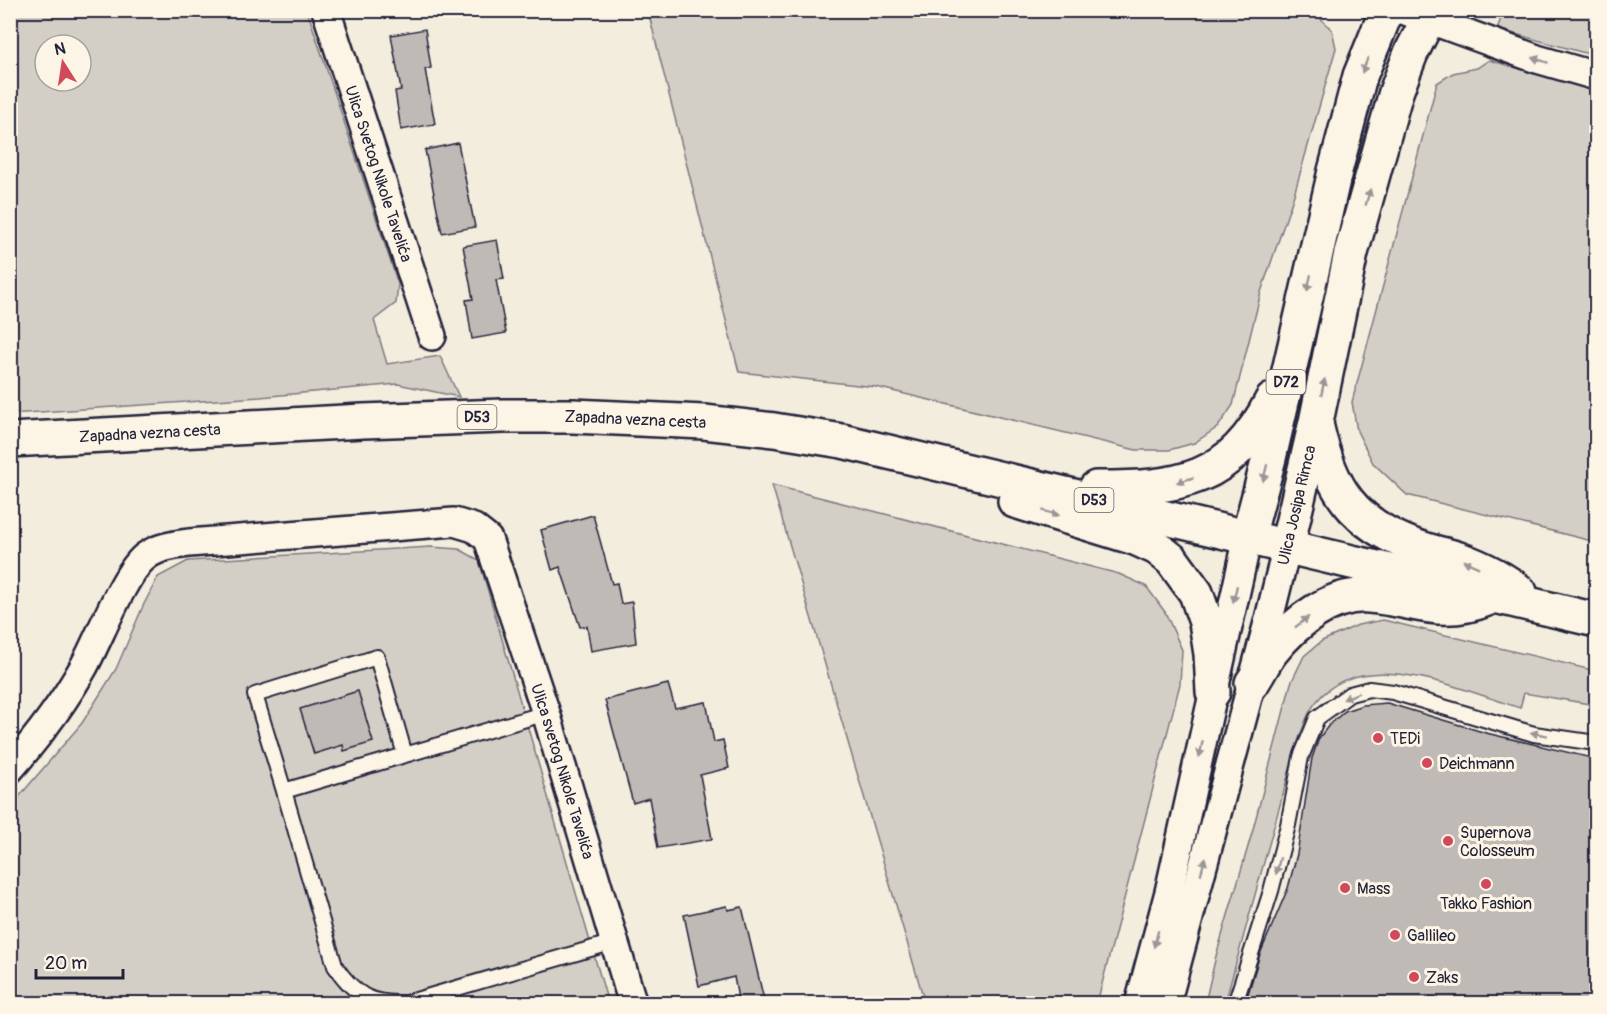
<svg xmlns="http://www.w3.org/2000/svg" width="1607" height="1014" font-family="Pangolin,sans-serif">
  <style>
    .green { fill: #d4cfc6; stroke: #7b7880; stroke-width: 1.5; fill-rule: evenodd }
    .building { fill: #bfbab6; stroke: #22223b; stroke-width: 1.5 }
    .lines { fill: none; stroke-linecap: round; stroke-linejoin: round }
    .lane-casing { stroke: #22223b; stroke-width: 18 }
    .street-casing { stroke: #22223b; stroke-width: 32 }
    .primary-casing { stroke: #22223b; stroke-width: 38 }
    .lane { stroke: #fcf5e5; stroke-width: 14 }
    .street { stroke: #fcf5e5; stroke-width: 27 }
    .primary { stroke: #fcf5e5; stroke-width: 33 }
    .oneway { fill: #9a9698 }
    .poi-dot { fill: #d1495b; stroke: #fcf5e5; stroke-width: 2 }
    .labels { text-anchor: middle; stroke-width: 6; stroke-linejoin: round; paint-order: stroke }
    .shield { fill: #fcf5e5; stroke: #63616e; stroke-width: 1.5 }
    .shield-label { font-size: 15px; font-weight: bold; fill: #22223b }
    .street-label { font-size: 16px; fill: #22223b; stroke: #fcf5e5 }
    .poi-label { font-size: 16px; fill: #22223b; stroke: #fcf5e5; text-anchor: start }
  </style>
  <rect width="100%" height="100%" fill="#f3edde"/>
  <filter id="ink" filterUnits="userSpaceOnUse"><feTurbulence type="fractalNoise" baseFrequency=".0167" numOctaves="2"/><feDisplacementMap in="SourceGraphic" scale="12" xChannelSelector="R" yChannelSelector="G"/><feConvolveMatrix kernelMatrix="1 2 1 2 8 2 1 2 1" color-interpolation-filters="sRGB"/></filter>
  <g filter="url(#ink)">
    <path class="green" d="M11,10L306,11L308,13L398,284L396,303L374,320L387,364L440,356L459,397L398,384L260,397L11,414ZM45,45H81V81H45Z
      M648,11H1317L1320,18L1332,30L1336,48L1293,198L1261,292L1233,405L1218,427L1194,443L1169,450H1136L876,387L739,372Z
      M1502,11H1596V56L1497,29L1503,13Z
      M1489,60L1596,91V542L1407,495L1373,463L1357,431L1352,402L1437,83L1453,73L1477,68Z
      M772,485L1119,574L1146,586L1165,612L1182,650L1180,684L1097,1003H925Z
      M431,547L459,549L479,560L608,1003L11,1004V806L82,723L116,669L143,606L158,577L188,561Z
      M1383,620L1596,671V705L1524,693L1520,708C1464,691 1363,643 1317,701C1306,714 1302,732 1296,747L1225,1003H1205L1216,956L1252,833L1291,683L1304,656L1322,641L1358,625Z"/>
    <path class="building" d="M425,29L431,68L425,69L435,124L401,130L395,91L401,90L391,35Z
      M458,143L475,227L442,233L425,150Z
      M497,240L504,279L496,280L506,333L472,339L466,300L473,299L463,246Z
      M593,515L612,584L617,583L621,604L632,602L636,643L591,651L587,626L580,627L560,567L552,570L541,530Z
      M668,684L675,708L706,702L714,742L723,740L729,768L700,775L712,839L658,848L649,798L633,803L605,700Z
      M358,691L373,742L344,751L343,745L314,754L300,709Z
      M1387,703L1486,733L1596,759V1004H1245L1260,954L1288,888L1297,854L1312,758L1319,738L1329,725L1345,711L1363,705Z
      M727,906L728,910L742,907L765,1004H739L734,977L699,986L684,915Z"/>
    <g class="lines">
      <defs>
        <path id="lane" d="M546,713L284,791L335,966C355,996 371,1004 406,1003L614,942
          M284,791L255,695L377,657L405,755
          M1235,1004L1271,891L1288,825L1301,757L1317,718L1350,694L1369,689L1393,692L1534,734L1596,743"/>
        <g id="street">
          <path id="s1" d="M326,10L432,336"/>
          <path d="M1403,10L1537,59L1596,76"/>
          <path id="s2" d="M10,769C37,738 63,704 83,668C98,642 124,572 146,556C158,547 174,545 189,543L454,522L474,528L488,539L546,713L633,1004"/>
          <path d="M1139,1004L1169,892L1248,537"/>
          <path d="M1166,1004L1269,619L1287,546"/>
        </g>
        <g id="primary">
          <path d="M1317,428C1331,490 1353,523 1414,546C1429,552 1444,554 1459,559C1481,567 1502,577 1520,592"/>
          <path id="s3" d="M10,440L363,421L503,416H573L704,422L774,430L842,441L1596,620"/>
          <path d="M1096,488C1180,488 1230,482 1272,400"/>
          <path d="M1015,501L1135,538L1157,548L1172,560L1196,593L1206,622L1211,654L1213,692"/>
          <path d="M1248,537L1269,458L1335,171L1360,76L1387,10"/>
          <path d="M1287,546L1316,422L1351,253L1396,92L1411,53L1433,10"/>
          <path d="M1252,683C1259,673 1264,661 1272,651C1294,623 1331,593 1369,596C1414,599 1441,618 1487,599"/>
        </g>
      </defs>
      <use href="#lane" class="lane-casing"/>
      <use href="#street" class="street-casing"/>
      <use href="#primary" class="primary-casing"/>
      <use href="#lane" class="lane"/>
      <use href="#street" class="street"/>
      <use href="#primary" class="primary"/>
    </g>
    <defs><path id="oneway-solid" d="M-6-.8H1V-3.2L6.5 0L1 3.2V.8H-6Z" transform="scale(1.5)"/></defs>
    <g class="oneway">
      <use href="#oneway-solid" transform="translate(1540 60) rotate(-162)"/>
      <use href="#oneway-solid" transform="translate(1365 65) rotate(111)"/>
      <use href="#oneway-solid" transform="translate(1368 197) rotate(-74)"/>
      <use href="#oneway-solid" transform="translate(1309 283) rotate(103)"/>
      <use href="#oneway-solid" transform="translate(1323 387) rotate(-78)"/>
      <use href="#oneway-solid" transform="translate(1265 473) rotate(104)"/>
      <use href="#oneway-solid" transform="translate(1185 480) rotate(164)"/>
      <use href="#oneway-solid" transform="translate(1051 513) rotate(16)"/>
      <use href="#oneway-solid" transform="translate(1471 564) rotate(-156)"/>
      <use href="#oneway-solid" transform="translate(1235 594) rotate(103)"/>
      <use href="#oneway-solid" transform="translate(1302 622) rotate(-38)"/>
      <use href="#oneway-solid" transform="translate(1351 696) rotate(156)"/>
      <use href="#oneway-solid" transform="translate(1539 734) rotate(-170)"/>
      <use href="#oneway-solid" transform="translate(1201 749) rotate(102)"/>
      <use href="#oneway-solid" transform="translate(1203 866) rotate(-75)"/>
      <use href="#oneway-solid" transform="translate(1278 866) rotate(104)"/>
      <use href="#oneway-solid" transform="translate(1156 939) rotate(105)"/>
    </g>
  </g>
  <g class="poi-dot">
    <circle cx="1378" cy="738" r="6"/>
    <circle cx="1427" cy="763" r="6"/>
    <circle cx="1448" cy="841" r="6"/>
    <circle cx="1486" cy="884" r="6"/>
    <circle cx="1345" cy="888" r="6"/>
    <circle cx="1395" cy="935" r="6"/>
    <circle cx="1414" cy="977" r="6"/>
  </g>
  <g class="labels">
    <g class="shield">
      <rect x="1266.5" y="370" width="39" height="24" rx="4.5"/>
      <rect x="457.5" y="405" width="39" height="24" rx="4.5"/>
      <rect x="1074.5" y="488" width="39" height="24" rx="4.5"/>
    </g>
    <g class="shield-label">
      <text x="1286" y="387">D72</text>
      <text x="477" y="422">D53</text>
      <text x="1094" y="505">D53</text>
    </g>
    <g class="street-label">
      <text dy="6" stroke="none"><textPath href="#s1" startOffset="172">Ulica Svetog Nikole Tavelića</textPath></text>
      <text dy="6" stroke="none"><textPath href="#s3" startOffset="626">Zapadna vezna cesta</textPath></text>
      <text dy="6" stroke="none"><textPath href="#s3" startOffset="140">Zapadna vezna cesta</textPath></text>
      <text transform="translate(1296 505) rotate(-77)" y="6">Ulica Josipa Rimca</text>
      <text dy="6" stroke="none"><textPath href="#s2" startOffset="848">Ulica svetog Nikole Tavelića</textPath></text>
    </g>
    <g class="poi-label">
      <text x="1390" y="744">TEDi</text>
      <text x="1439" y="769">Deichmann</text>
      <text x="1460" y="838">Supernova<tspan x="1460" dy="18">Colosseum</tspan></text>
      <text x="1357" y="894">Mass</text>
      <text x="1486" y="909" text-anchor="middle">Takko Fashion</text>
      <text x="1407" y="941">Gallileo</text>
      <text x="1426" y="983">Zaks</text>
    </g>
  </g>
  <rect width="1607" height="1014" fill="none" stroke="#fcf5e5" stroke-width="36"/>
  <rect x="18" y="18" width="1571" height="978" fill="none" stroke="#22223b" stroke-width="2" filter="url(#ink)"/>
  <g transform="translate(63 63) rotate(348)"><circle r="28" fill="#fcf5e5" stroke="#a5a1a1" stroke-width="1.5"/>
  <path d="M0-4.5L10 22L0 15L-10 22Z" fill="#d1495b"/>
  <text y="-9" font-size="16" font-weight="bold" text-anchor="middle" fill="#22223b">N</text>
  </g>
  <path d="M36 969v9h87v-9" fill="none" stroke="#22223b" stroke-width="3"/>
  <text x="45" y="969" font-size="18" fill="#22223b" stroke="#fcf5e5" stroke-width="4.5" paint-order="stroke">20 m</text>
</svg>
